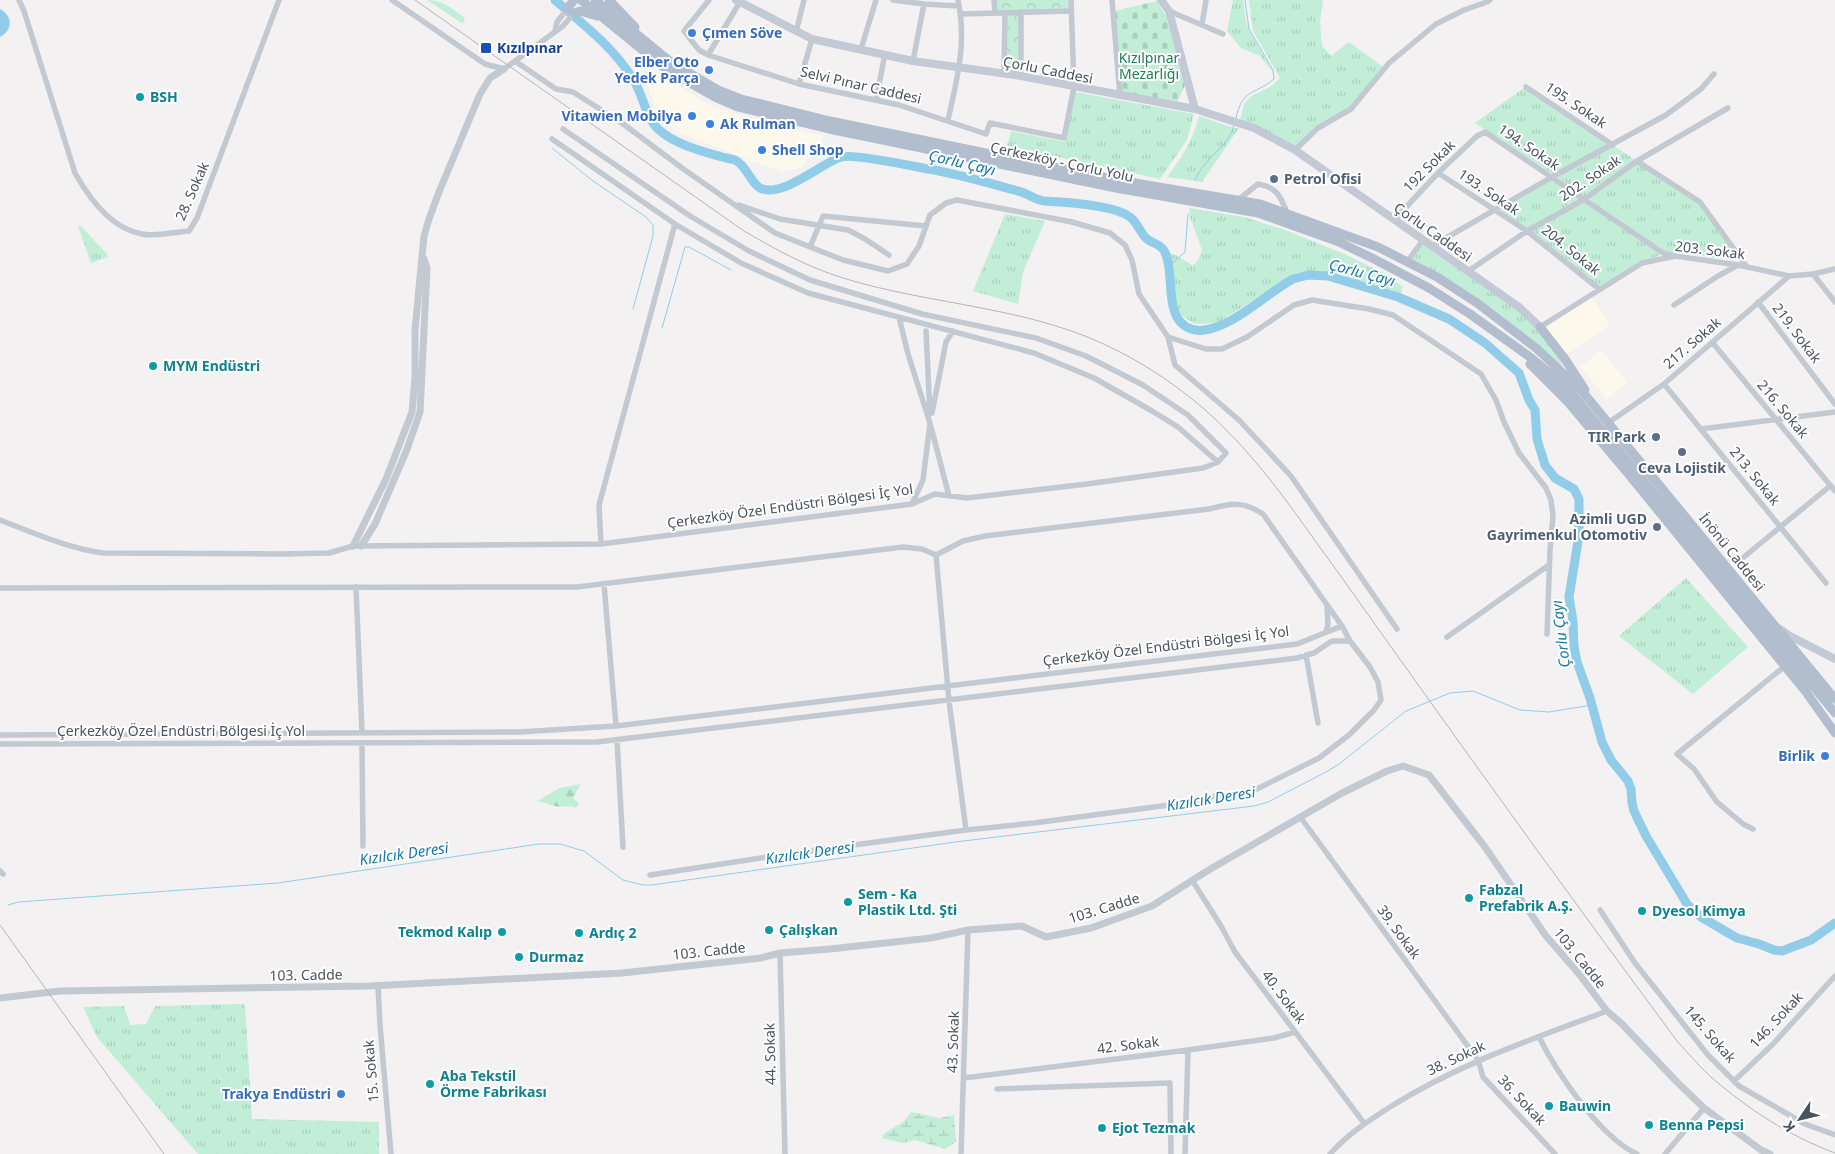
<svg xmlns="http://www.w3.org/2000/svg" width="1835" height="1154" font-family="'Noto Sans',sans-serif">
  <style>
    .commercial { fill: #fcf9ec }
    .grass { fill: url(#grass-tufts) }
    .forest { fill: url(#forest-firs) }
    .wetland { fill: url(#wetland-marsh) }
    .cemetery { fill: url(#cemetery-stones) }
    .park { fill: url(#park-crowns) }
    .water { fill: #91cde8 }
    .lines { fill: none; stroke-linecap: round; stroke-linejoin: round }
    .stream { stroke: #91cde8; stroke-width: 1 }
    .river { stroke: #91cde8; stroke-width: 9 }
    .minor { stroke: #c2c9d1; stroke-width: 5.5 }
    .tertiary { stroke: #c2c9d1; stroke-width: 7 }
    .secondary { stroke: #c3cad6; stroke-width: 8 }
    .primary { stroke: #b2bdce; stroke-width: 9 }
    .rail { stroke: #b3b5bb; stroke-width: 1 }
    .shop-dot { fill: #3f7fe0; stroke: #fff; stroke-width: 2 }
    .transit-dot { fill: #1a4fb4; stroke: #fff; stroke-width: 2 }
    .culture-dot { fill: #0f9aa8; stroke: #fff; stroke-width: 2 }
    .service-dot { fill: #5c6f8a; stroke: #fff; stroke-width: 2 }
    .labels { text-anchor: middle; stroke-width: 4; stroke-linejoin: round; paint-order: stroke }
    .shop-label { font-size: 14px; font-weight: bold; fill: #366cbe; stroke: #fff; text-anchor: end }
    .transit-label { font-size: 14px; font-weight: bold; fill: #164399; stroke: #fff; text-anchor: start }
    .park-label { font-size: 14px; fill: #1c7d57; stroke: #fff }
    .street-label { font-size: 14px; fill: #49525d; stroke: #fff }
    .culture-label { font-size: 14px; font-weight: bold; fill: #0d838f; stroke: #fff; text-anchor: start }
    .service-label { font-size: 14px; font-weight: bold; fill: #4e5e75; stroke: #fff; text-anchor: end }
    .water-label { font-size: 15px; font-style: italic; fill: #1478a6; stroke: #fff }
  </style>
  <defs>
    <pattern id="grass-tufts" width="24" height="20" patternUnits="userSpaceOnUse" patternTransform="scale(1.25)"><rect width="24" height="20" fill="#c2eed8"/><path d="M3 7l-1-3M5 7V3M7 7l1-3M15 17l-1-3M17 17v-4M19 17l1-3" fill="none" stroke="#a8cebc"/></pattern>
    <pattern id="forest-firs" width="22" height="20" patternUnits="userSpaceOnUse" patternTransform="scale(1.25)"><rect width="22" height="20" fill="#c2eed8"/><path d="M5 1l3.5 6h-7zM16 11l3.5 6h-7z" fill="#a8cebc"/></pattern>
    <pattern id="wetland-marsh" width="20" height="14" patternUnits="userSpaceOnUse" patternTransform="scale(1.25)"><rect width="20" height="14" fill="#c2eed8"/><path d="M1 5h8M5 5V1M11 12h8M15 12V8" fill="none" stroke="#a8cebc"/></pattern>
    <pattern id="cemetery-stones" width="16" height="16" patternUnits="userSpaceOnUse" patternTransform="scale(1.25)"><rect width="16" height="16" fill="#c2eed8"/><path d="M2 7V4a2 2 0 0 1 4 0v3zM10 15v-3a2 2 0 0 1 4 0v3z" fill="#a8cebc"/></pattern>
    <pattern id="park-crowns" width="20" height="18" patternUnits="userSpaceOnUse" patternTransform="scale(1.25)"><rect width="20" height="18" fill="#c2eed8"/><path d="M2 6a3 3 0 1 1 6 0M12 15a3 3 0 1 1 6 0" fill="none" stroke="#a8cebc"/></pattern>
  </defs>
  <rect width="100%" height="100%" fill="#f3f1f1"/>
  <path class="commercial" d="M650,68L711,106L786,129L823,136L821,145L800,168L781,172L682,134L658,118L646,78Z
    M1591,297L1610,325L1565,355L1546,328Z
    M1601,350L1627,382L1607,399L1580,367Z"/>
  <path class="grass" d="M427,0C444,0 452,9 465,18L463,24Z
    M1233,0H1243L1246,21L1249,30L1272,70H1271L1260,56L1241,48L1227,31Z
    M1249,0H1323L1320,22L1322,46L1331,56L1349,42L1383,67L1349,109L1318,127L1294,149L1240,120L1244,104L1250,97L1272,86L1280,78L1253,31Z
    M1525,87L1700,203L1741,261L1664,251L1554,175L1475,123Z
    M1075,92L1194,114L1187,140L1160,179L1007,146L1011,131L1065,142Z
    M1199,116L1234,128H1239L1202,182L1167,177C1183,156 1192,142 1199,116Z
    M1549,177L1660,253L1659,256L1641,261L1599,288L1494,210Z
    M1190,208L1244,217L1285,230L1344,254L1386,274L1403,287L1400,294L1366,287L1343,275L1299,272L1217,323L1195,324L1179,314L1162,253C1173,250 1182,260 1192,265L1196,263L1199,258L1202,250L1189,214Z
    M1005,214L1045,221L1023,272L1018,304L973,291Z
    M80,225L107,254L108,257L91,263L78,226Z
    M1424,242C1473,276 1539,311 1564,367L1506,321L1412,261Z
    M1686,578L1748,647L1693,694L1619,636Z
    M245,1004L252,1119L379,1122V1154H198L97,1037L83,1007L124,1006L130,1025L146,1024L155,1006Z"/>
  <path class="forest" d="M581,784L573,798L579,804L576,808C569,805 562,808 554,806C548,804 544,802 537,801L560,788Z"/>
  <path class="wetland" d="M911,1112L940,1118L954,1115L956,1142L945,1149L915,1140L903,1143L882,1138L885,1133L903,1122Z"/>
  <path class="cemetery" d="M1157,1L1166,16L1185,85L1177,103L1120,94L1115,11Z"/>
  <path class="park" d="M994,0H1071V11L1021,12V76L1004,73L1005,13H995Z"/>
  <path class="water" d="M0,9C13,16 13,30 0,37Z"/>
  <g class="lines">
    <path class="stream" d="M1236,118C1243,87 1254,96 1274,79L1273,70L1249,29L1245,0
      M552,148L593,181L646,217L653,225V236L633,309
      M1195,180C1198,175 1201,168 1206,163C1216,151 1231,141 1234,125
      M1169,264L1175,261L1185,252L1188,214
      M662,328L685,247H689L731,270
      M8,905L18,902L278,883L539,844H560L584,851L623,880L643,885H652L955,842L1254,806L1268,802L1326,772L1339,764L1406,711L1450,693L1473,691L1520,710L1549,712L1592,705"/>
    <path class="river" d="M555,0C583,24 613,47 633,79C643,94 645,116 658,129C674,144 701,151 722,157C726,158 731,159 735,160C747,166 750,182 760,188C781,199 820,164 841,157C853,153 912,166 928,169C959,174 988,183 1018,191C1027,193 1035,200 1044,201C1065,202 1114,205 1130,217C1138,223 1140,233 1147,239C1152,243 1159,244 1163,249C1177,269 1161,319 1191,329C1221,339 1266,293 1293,279L1308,275L1328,276L1398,297L1449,319L1485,343L1519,373L1529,400L1535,410L1537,439L1545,465L1555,478L1574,489L1579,499V535L1569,597L1573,621L1574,646L1577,662L1590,698L1602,742L1611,760L1628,781L1631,789L1632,803L1634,811L1646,836L1687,904L1701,917L1737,938L1759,944L1774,950L1782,951L1811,940L1835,923"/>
    <path class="minor" d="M19,0L24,11L75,173C89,198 112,229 142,234C156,237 174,232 189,231L197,218L279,0
      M392,0L485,64L504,69L563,26L574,13
      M709,0L684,31L699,50L708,55L799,84L899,105L986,134L990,123L1064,138L1074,87L1071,0
      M893,0L924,4L959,6
      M994,0L995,13
      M1112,0L1120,96
      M1169,11L1223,34
      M1021,12V76
      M960,14L1071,11
      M1202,25L1206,0
      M555,31L557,22L567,9
      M796,32L804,0
      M861,49L876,0
      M708,55L740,2
      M515,61L556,89L573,92L622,123L682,168L775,233L843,260L888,271L907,264L919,246L930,215L946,203L957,200L1072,222L1110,233L1125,245L1132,260L1139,294L1168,337L1175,365L1239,420L1291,476L1397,629
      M913,61L924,4
      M1004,73L1005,13
      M799,84L812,39
      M1526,87L1613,145
      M876,100L885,54
      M948,120C957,79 967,43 958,0
      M552,139L675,224L741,263L808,293L1034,353L1094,378L1152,411L1178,427L1218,462
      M1295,150L1318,128L1351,109L1389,63L1436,24L1464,10L1487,2L1490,0
      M1637,161L1700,202L1747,267
      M1438,173L1527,231L1599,289
      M1238,200L1258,184C1277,187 1281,197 1287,213
      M739,205L780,219L848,230L865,239L889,255
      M1394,220L1438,173L1477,136L1485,132L1663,253L1675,256
      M1432,246L1552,177L1666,115L1701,89L1714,74
      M810,247L823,216L926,226
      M1407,262L1423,240
      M1467,272L1527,231L1583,200L1637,161L1728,108
      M1813,274L1835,302
      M1758,302L1835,404
      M1674,305L1718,276L1738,265
      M899,317L908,354L930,423L923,480L912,504
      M1540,327L1642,263L1675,256L1738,265L1789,276L1813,274L1835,269
      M926,331L930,413
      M1168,337L1206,349H1222L1247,337L1294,305L1312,300L1369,309L1393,315L1481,374L1496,400L1504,422L1519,453L1546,488L1551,500L1553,516L1550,550L1547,634
      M1712,342L1835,491
      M1664,384L1826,583
      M932,413L946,342L953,331
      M1608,423L1664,384L1789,276
      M931,427L949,496
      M1701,429L1835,412
      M0,520C34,533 67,548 103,553L282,554L329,553L353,546L601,544L912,504L935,494L967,498L1087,484L1203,468L1218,462L1226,453L1188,415L1143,385L1086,356L1036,338L922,314L810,280L749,251L690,216L563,129
      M601,544L599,505L675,224
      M936,555L949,701L966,830
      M1739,561L1830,486
      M604,584L616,726
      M356,587L362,732
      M0,588L577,587L903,547L922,549L936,555L963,541L985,536L1209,509C1232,503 1243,501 1263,514L1342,626L1350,641L1370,667L1378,682L1381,700L1374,710L1349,735L1319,758L1243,796H1215L1184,803L1034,823L966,830L787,854L650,875
      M1326,632L1328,624L1327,605
      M1447,637L1549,565
      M1306,655L1318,723
      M0,735L519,732L616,726L1297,644L1342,626
      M617,740L623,847
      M362,743L363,846
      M0,744L597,742L1297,658L1314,653L1332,641H1350
      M1301,818L1478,1060L1483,1077L1555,1154
      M1753,829L1743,824L1717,802L1694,769L1677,754L1785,666
      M0,871L3,874
      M1192,880L1221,926L1235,952L1364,1123
      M1600,910L1635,963L1708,1055L1739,1086L1805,1124L1835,1135
      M780,953L785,1154
      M378,986L380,1025L391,1154
      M1539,1037C1557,1073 1600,1137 1637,1154
      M964,1078L1188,1050L1274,1038L1295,1032
      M1734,1081L1773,1044L1835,976
      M997,1089L1170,1083L1171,1154
      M961,1154L968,930
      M1185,1154L1188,1050
      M1330,1154C1348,1134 1368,1121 1390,1107C1458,1064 1533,1039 1607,1011
      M1665,1154L1704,1108"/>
    <path class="tertiary" d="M353,546L386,479L412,412L415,378V330L424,236L429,219L439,192L480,94L490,78L504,69
      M361,546L375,524L406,452L420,412L427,268L424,259
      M0,998L60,991L370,986L622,973L761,958L780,953L830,949L931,938L968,930L1022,926L1046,937L1091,928L1152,906L1207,871L1342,793L1387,771L1403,766L1429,775L1485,847L1546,936L1579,974L1607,1011L1622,1024L1676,1081L1704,1108L1761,1150L1770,1154"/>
    <path class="secondary" d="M736,0L812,39L913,61L1021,76L1195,109L1254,128L1295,150L1519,307L1540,327
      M1161,0L1169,11L1195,109
      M1780,629L1790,636L1835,659"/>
    <path class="primary" d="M581,0L667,70L715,97L738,107L829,129L1116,188L1258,213L1339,242L1374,259L1429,288L1470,314L1530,357L1558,380L1575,397L1835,713
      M595,0L672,63L718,90L741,99L830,121L1117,180L1260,204L1378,247L1437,277L1477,303L1536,348L1582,391L1835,699
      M609,0L635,27
      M567,9L574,0
      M574,13L580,11L597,16
      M1540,327L1565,359L1585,390
      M1530,364L1568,402L1626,471L1806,692L1835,733"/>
    <path class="rail" d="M415,0L744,231C775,249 807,267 843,278C933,306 1032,306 1118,351C1148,366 1177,386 1203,408C1247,446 1283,495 1316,542C1344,580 1371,619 1399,658C1490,786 1583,914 1677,1041C1688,1053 1699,1066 1711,1077C1748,1109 1789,1136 1835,1153
      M0,925L164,1154"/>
  </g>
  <g class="shop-dot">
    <circle cx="692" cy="33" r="5"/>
    <circle cx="709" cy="70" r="5"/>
    <circle cx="692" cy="116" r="5"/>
    <circle cx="710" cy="124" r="5"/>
    <circle cx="762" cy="150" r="5"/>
    <circle cx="1825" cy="756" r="5"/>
    <circle cx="341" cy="1094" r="5"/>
  </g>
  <rect class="transit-dot" x="480" y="42" width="12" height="12" rx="2.5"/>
  <g class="culture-dot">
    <circle cx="140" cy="97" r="5"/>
    <circle cx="153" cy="366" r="5"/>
    <circle cx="1469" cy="898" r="5"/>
    <circle cx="848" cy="902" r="5"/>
    <circle cx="1642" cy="911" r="5"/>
    <circle cx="769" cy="930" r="5"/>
    <circle cx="502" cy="932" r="5"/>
    <circle cx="579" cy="933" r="5"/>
    <circle cx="519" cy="957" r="5"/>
    <circle cx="430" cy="1084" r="5"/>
    <circle cx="1549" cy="1106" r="5"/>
    <circle cx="1649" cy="1125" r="5"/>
    <circle cx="1102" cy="1128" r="5"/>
  </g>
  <g class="service-dot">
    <circle cx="1274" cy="179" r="5"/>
    <circle cx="1656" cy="437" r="5"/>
    <circle cx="1682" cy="452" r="5"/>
    <circle cx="1657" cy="527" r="5"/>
  </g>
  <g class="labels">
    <g class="shop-label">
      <text x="702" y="38" text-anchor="start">Çımen Söve</text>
      <text x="699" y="67">Elber Oto<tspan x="699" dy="16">Yedek Parça</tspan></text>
      <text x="682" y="121">Vitawien Mobilya</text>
      <text x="720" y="129" text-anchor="start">Ak Rulman</text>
      <text x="772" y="155" text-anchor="start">Shell Shop</text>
      <text x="1815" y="761">Birlik</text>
      <text x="331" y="1099">Trakya Endüstri</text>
    </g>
    <g class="transit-label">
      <text x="497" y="53">Kızılpınar</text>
    </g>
    <g class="park-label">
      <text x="1149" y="63">Kızılpınar<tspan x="1149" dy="16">Mezarlığı</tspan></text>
    </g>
    <g class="street-label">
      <text transform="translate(1048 70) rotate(11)" y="5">Çorlu Caddesi</text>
      <text transform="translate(861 85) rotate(13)" y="5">Selvi Pınar Caddesi</text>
      <text transform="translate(1576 105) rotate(34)" y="5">195. Sokak</text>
      <text transform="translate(1529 147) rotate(34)" y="5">194. Sokak</text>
      <text transform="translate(1062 162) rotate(12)" y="5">Çerkezköy - Çorlu Yolu</text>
      <text transform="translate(1429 166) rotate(-45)" y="5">192 Sokak</text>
      <text transform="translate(1590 178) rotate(-34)" y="5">202. Sokak</text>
      <text transform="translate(192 191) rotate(-66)" y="5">28. Sokak</text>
      <text transform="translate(1489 192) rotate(34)" y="5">193. Sokak</text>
      <text transform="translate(1433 232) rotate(35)" y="5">Çorlu Caddesi</text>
      <text transform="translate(1571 250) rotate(39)" y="5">204. Sokak</text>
      <text transform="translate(1710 250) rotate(7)" y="5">203. Sokak</text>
      <text transform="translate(1797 333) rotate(53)" y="5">219. Sokak</text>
      <text transform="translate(1692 343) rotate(-41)" y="5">217. Sokak</text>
      <text transform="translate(1783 409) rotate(50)" y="5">216. Sokak</text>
      <text transform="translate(1755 476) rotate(51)" y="5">213. Sokak</text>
      <text transform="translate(790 506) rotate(-8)" y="5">Çerkezköy Özel Endüstri Bölgesi İç Yol</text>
      <text transform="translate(1732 552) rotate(51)" y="5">İnönü Caddesi</text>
      <text transform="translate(1166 646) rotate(-7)" y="5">Çerkezköy Özel Endüstri Bölgesi İç Yol</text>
      <text x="181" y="736">Çerkezköy Özel Endüstri Bölgesi İç Yol</text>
      <text transform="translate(1104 908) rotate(-17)" y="5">103. Cadde</text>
      <text transform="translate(1399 932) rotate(54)" y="5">39. Sokak</text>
      <text transform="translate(709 951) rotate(-6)" y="5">103. Cadde</text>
      <text transform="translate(1580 958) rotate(51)" y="5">103. Cadde</text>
      <text transform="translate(306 975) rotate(-1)" y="5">103. Cadde</text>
      <text transform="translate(1284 997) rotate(53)" y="5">40. Sokak</text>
      <text transform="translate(1776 1020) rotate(-47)" y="5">146. Sokak</text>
      <text transform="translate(1710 1034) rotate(49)" y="5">145. Sokak</text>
      <text transform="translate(953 1042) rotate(-88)" y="5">43. Sokak</text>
      <text transform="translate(1128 1045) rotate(-7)" y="5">42. Sokak</text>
      <text transform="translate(770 1054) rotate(-91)" y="5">44. Sokak</text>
      <text transform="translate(1456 1058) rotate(-25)" y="5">38. Sokak</text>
      <text transform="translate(371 1071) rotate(-95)" y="5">15. Sokak</text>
      <text transform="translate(1522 1100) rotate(47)" y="5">36. Sokak</text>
    </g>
    <g class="culture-label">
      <text x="150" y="102">BSH</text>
      <text x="163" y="371">MYM Endüstri</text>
      <text x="1479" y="895">Fabzal<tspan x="1479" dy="16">Prefabrik A.Ş.</tspan></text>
      <text x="858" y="899">Sem - Ka<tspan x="858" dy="16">Plastik Ltd. Şti</tspan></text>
      <text x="1652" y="916">Dyesol Kimya</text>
      <text x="779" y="935">Çalışkan</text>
      <text x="492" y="937" text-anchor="end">Tekmod Kalıp</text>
      <text x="589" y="938">Ardıç 2</text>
      <text x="529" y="962">Durmaz</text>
      <text x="440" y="1081">Aba Tekstil<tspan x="440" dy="16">Örme Fabrikası</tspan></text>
      <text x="1559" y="1111">Bauwin</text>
      <text x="1659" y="1130">Benna Pepsi</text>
      <text x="1112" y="1133">Ejot Tezmak</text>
    </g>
    <g class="service-label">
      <text x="1284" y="184" text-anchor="start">Petrol Ofisi</text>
      <text x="1646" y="442">TIR Park</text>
      <text x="1682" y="473" text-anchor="middle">Ceva Lojistik</text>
      <text x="1647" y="524">Azimli UGD<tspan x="1647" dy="16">Gayrimenkul Otomotiv</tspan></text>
    </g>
    <g class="water-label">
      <text transform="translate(962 163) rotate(13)" y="5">Çorlu Çayı</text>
      <text transform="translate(1362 273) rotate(15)" y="5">Çorlu Çayı</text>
      <text transform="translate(1561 634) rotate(-97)" y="5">Çorlu Çayı</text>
      <text transform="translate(1211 799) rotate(-9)" y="5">Kızılcık Deresi</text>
      <text transform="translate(810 853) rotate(-8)" y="5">Kızılcık Deresi</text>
      <text transform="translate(404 854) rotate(-8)" y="5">Kızılcık Deresi</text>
    </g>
  </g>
  <g transform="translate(1800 1119) rotate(235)" stroke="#ffffff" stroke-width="4" paint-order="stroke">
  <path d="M0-4L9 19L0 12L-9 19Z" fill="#49525d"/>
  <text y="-8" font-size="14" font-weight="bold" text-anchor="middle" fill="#49525d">K</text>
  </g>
</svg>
